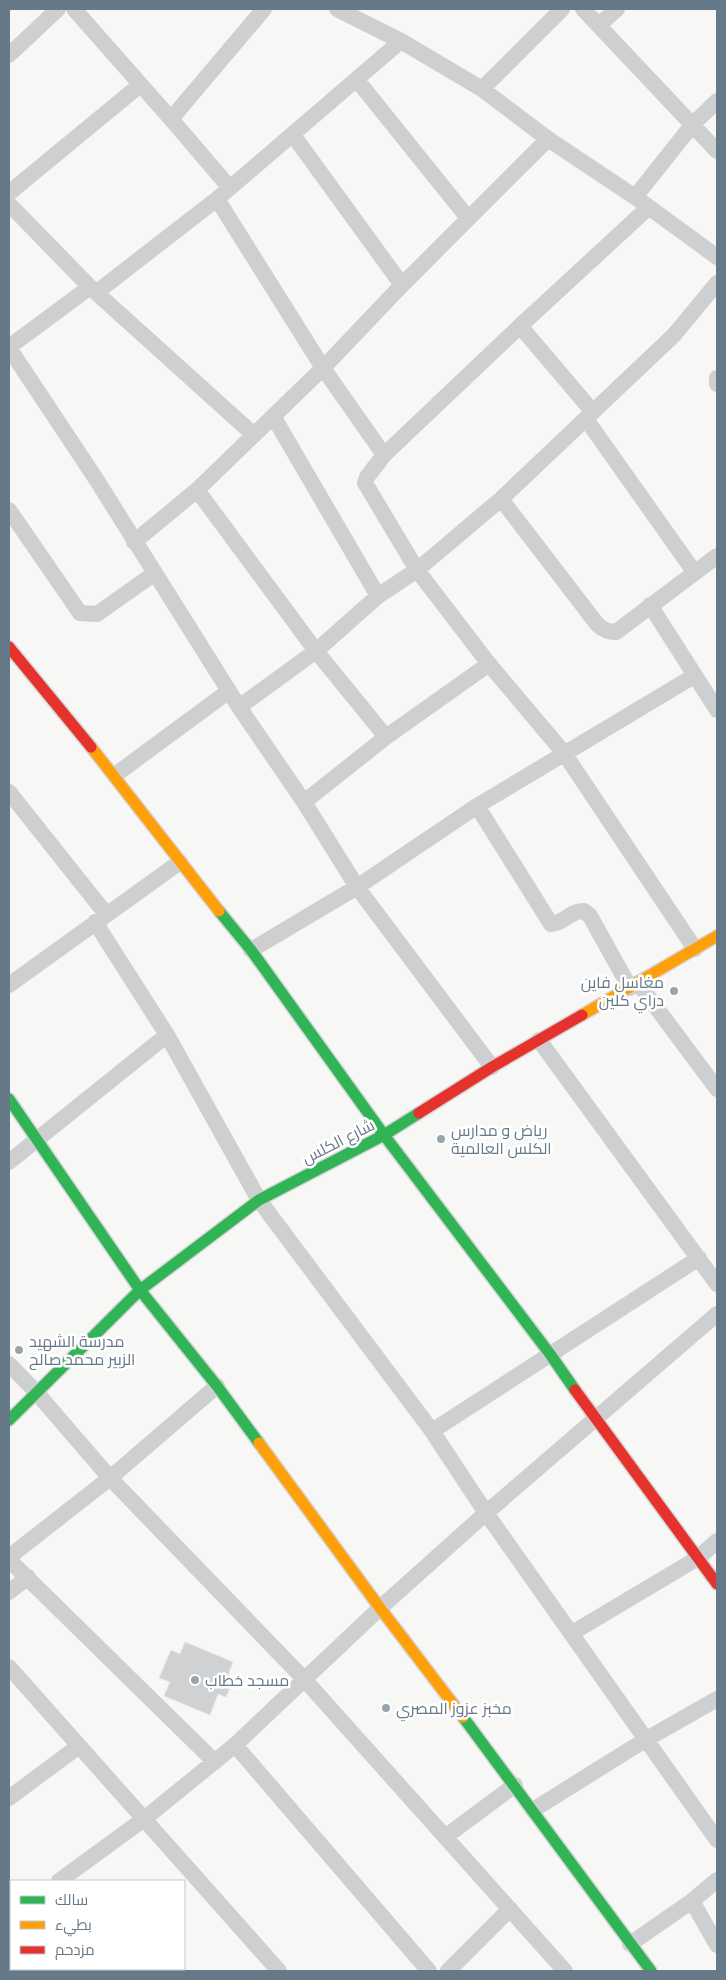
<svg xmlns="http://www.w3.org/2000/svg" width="726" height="1980" font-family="Overpass,Cairo,sans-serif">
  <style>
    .building { fill: #cfd1d2; stroke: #e6e6e6 }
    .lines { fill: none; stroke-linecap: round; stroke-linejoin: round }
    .fast-casing { stroke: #d4d5d6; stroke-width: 14 }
    .slow-casing { stroke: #d4d5d6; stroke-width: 14 }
    .jam-casing { stroke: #d4d5d6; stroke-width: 14 }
    .street { stroke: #cdcfd0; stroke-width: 16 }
    .fast { stroke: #30b455; stroke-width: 11 }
    .slow { stroke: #ff9f0a; stroke-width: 11 }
    .jam { stroke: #e5322d; stroke-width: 11 }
    .poi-dot { fill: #99a5ae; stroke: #fff; stroke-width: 2 }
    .labels { text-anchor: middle; stroke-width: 5; stroke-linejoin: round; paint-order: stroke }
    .poi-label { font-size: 16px; fill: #667988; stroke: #fff; text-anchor: start }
    .street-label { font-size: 16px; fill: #667988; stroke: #fff }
  </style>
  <rect width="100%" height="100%" fill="#f7f7f6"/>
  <path class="building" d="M185,1642L233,1662L225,1683L231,1686L226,1697L218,1694L210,1715L164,1696L170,1682L159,1678L171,1650L180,1654Z"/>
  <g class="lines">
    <defs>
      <path id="fast" d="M219,911L251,950L384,1135L550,1354L575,1390
        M9,1099L140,1290L217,1386L259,1443
        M9,1420L140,1290L259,1200L384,1135L419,1113
        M463,1717L651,1971"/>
      <path id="slow" d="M91,747L219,911
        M582,1015L717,936
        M259,1443L380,1608L463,1717"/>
      <path id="jam" d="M9,647L91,747
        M419,1113L492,1067L582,1015
        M575,1390L717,1584"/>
    </defs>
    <use href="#fast" class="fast-casing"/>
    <use href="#slow" class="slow-casing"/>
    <use href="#jam" class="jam-casing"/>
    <path class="street" d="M74,9L171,119L230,188
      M337,9L401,41L482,89L548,139L635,197L717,257
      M583,9L717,151
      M599,25L617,9
      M9,55L58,9
      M357,80L468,218
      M482,89L562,9
      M171,119L264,9
      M293,135L402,285
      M9,193L140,85
      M635,197L693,124L717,101
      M217,199L323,368L384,455
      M9,204L90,287L254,435
      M649,207L520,326L384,455L367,477L365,483L417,570L489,664L564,753L695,949
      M97,292L217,199L401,41
      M520,326L593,412
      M9,347L90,287
      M9,348L96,479L239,707L304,802L357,887L492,1067
      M717,378V384
      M273,416L378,596
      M586,419L695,573
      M197,490L316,651L386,737
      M501,499L597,624C603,630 608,632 616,632L717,556
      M9,510L80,613L97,614L155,573
      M134,542L197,490L323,368L402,285L548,139
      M650,605L717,710
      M239,707L316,651L378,596L417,570L501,499L674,335L717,283
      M115,775L229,691
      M9,792L106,914
      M304,802L386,737L489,664
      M477,806L551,924C563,924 571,910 584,911L590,916L630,988
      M95,922L167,1035L259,1200L432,1431L486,1513L717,1840
      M251,950L357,887L477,806L694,676
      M638,983L717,1089
      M9,985L180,862
      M539,1040L717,1284
      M9,1162L167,1035
      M9,1364L36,1392L110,1478L304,1679L565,1971
      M432,1431L699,1258
      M9,1557L110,1478L217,1386
      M9,1560L215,1762
      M9,1592L28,1577
      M572,1633L698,1558L717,1541
      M9,1667L279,1971
      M235,1745L429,1971
      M9,1798L79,1746
      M533,1810L645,1740L717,1699
      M445,1837L515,1785
      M59,1881L144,1819L235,1745L380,1608L486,1513L717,1314
      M692,1901L717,1945
      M9,1920L11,1923
      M630,1944L692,1901L717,1880
      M49,1969L51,1971
      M140,1969L143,1971
      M448,1971L510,1909"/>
    <use href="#fast" class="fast"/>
    <use href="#slow" class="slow"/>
    <use href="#jam" class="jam"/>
  </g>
  <g class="poi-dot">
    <circle cx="674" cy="991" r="5"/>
    <circle cx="441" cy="1139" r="5"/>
    <circle cx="19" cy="1350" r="5"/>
    <circle cx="195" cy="1680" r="5"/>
    <circle cx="386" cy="1708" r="5"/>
  </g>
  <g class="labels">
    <g class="poi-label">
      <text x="664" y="988" text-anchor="end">مغاسل فاين<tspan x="664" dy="18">دراي كلين</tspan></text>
      <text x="451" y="1136">رياض و مدارس<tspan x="451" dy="18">الكلس العالمية</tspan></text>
      <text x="29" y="1347">مدرسة الشهيد<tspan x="29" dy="18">الزبير محمد صالح</tspan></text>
      <text x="205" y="1686">مسجد خطاب</text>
      <text x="396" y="1714">مخبز عزوز المصري</text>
    </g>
    <g class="street-label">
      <text transform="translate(338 1141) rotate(-27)" y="6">شارع الكلس</text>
    </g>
  </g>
  <rect width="726" height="1980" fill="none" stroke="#667988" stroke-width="20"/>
  <rect x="10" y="1880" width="175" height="90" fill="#ffffff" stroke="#c2c9cf"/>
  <rect x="20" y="1896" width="25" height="8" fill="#30b455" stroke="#c2c9cf"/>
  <text x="55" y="1905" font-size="15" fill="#667988">سالك</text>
  <rect x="20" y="1921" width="25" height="8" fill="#ff9f0a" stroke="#c2c9cf"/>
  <text x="55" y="1930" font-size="15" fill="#667988">بطيء</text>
  <rect x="20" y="1946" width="25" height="8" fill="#e5322d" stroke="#c2c9cf"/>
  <text x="55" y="1955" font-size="15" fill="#667988">مزدحم</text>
</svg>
